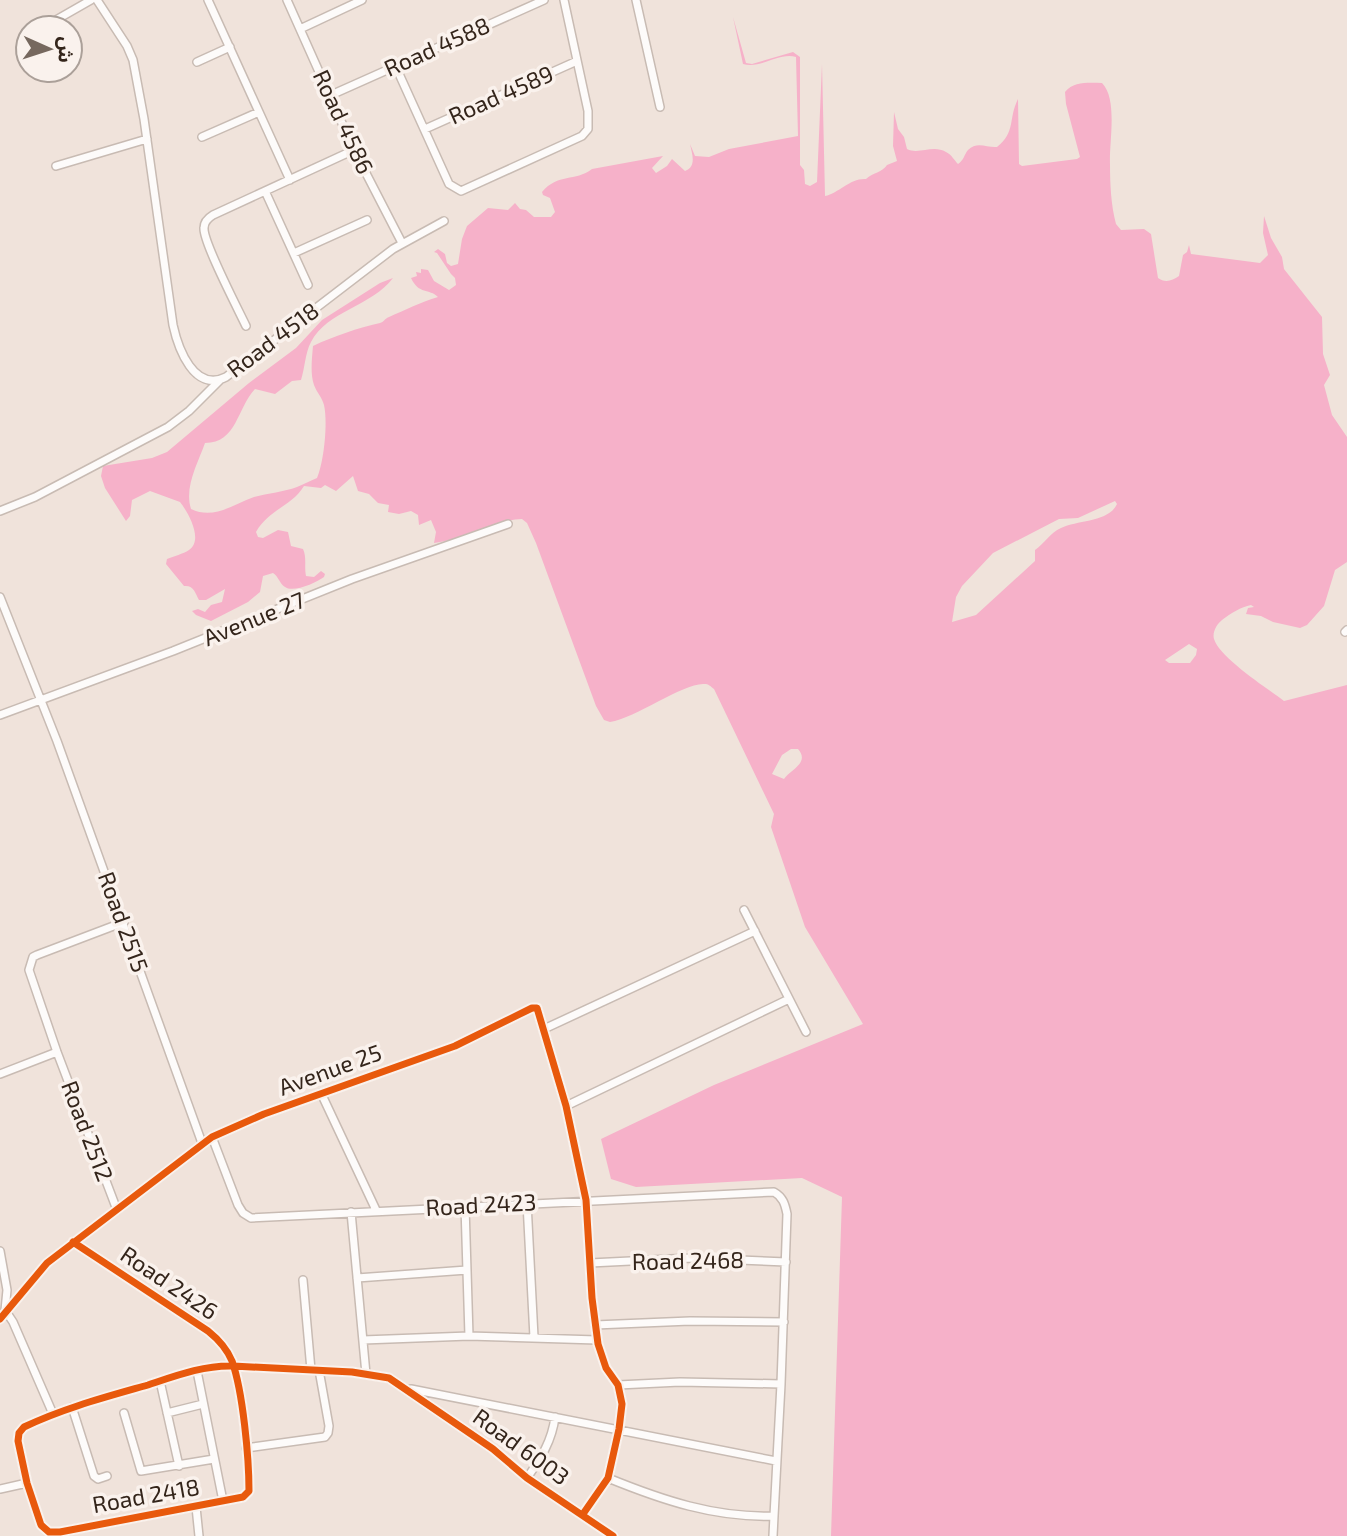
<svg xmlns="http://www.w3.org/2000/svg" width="1347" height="1536" font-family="'Exo 2','Noto Sans Arabic',sans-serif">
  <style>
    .water { fill: #f6b1c9; fill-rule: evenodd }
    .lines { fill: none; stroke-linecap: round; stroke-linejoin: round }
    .street-casing { stroke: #c8bbb3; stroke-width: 10 }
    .street { stroke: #fdfbfa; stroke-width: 7 }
    .cycleway-casing { stroke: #faf2ed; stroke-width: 11 }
    .cycleway { stroke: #e8590c; stroke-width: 7 }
    .labels { text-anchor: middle; stroke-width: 7; stroke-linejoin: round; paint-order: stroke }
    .street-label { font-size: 23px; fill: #34251b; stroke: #faf2ed }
  </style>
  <rect width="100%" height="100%" fill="#f0e3db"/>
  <path class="water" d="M733,17L746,63L752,64L793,52L800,57V165L804,170L805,184L810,186L817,182L822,64L825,196C839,193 850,178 866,179C872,173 883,172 887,165L897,161L893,146L894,112L898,129L904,137L907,149C919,155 933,144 946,152C952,155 954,160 958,164C964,160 964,155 968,150C977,141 987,148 997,147C1016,132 1008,119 1018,99L1019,164L1022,166L1077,159L1080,157L1066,104L1065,92C1074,81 1089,83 1102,83C1118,99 1109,142 1110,164C1110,184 1111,205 1116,224L1121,230L1144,229L1151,234L1158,278C1165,283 1172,281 1179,276L1183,255L1187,252L1189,245L1191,254L1260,263L1268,255L1263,233L1264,216L1271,238L1282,257L1284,269L1322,317L1323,354L1330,375L1324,385L1332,415L1347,437V562L1335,570L1324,606L1307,625L1300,628L1273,622L1261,616L1246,614L1248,608L1254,607L1251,605C1241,607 1231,613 1222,620C1217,624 1212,632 1214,639C1220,658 1267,688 1284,701L1347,685V1536H831L842,1197L802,1178L636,1187L611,1179L601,1139L714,1085L863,1024L805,927L771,827L774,814L714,689C710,686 709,684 704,684C683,683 636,718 610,722L604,720L596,706L536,543L527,523L522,519C493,520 461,540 434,543L436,532L431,520L419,525L418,515L411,511L399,514L388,512L389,505L378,503L369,494L358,491L353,476L336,491L325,485L321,488L304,486C291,507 269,509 256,532L258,537L263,538L278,530L288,532L291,546L303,549C307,558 304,566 306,576L314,577L321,571L325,574L324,577C316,583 293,593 285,587C279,583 279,577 273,573L263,576L260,592L248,602L211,621L196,615L192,611L198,609L205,612L211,605L222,602L225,589L206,600H199C195,593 194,585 184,586L166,564L167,559C174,556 183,554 189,550C204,540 188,512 180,502L150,491L132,500L130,516L126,521L105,488L101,476L103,466L152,458L167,452L249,383L296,348L322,320L380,283L393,278C372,306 327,311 311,342C305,353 305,368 301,380L292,381L275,394L255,389C237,408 237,443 205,443C198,463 184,487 191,509C214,520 234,504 254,497C268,493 284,492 297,487C304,484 310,481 317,478C324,462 328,422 324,405C322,397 317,393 314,385C310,374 312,358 313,346C334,336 358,328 380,323C384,322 384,319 389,317C405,310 421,302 438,297C429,288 419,295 411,278L417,276L416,272L421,273V269L428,270L434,281L449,290L456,285L455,278L451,274L437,253L434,252L438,249L445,254L447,263L451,266L458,264L462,239L467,226L488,208L508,210L515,203L520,209L526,210L534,217H551L555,212L550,198L543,195L542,192C558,173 575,182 592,169L663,156L652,168L656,173L667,166L672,159L685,171C697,166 692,154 690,144L695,156L709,157L729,149L798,136L796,57C779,52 761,69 743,64ZM1115,501L1117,504C1109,522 1078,520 1061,528C1050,533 1045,543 1035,550V561L976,615L952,622L956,597L962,586L993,553L1059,519L1078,518ZM1189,644L1197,649L1196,655L1190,663H1169L1165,660ZM791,749H798C810,763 791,769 784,779L772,774L782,755Z"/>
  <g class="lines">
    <defs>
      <path id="street" d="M97,0L127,46L133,60L144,119L173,325C178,348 194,393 226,377L393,249L444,221
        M208,0L290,180
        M287,0L354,150L402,243
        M636,0L660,107
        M42,28L91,0
        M300,29L362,0
        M197,62L230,47
        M395,65L449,184L461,191L582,136L588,129V111L564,0
        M331,95L544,0
        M425,129L577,61
        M202,137L259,112
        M56,166L147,139
        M265,191L308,285
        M294,253L367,220
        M246,326C238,309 203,242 204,228C204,222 208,218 213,215L354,150
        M0,511L35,497L168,427L189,411L220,380
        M0,597L57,741L202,1143
        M1345,632L1347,630
        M0,715L173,651L352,579L508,524
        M744,910L806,1032
        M544,1029L755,931
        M0,1074L57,1052
        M321,1093L376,1210
        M566,1106L789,999
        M212,1137L238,1205L243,1213L251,1218L774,1192C783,1197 785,1204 787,1214L781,1384L680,1382L618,1385
        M527,1203L534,1337
        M465,1206L469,1336
        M117,1210L57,1052L29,970L33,957L37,955L124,922
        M351,1212L366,1374
        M73,1242L208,1331C218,1339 227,1349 232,1361C243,1392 249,1458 249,1491L243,1497L60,1532H49L41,1525L27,1483L18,1441L19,1433L24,1427C64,1408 106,1397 148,1385C175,1376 204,1365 233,1366L352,1372L389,1378L493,1449L527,1478L613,1536
        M0,1251L7,1290L5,1310L13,1322L53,1414
        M590,1263L691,1258L786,1262
        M357,1278L467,1270
        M303,1280L311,1370
        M0,1319L47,1263L212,1137L264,1114L455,1046L532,1008H537L566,1106L586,1200L592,1298L598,1344L606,1368L618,1385L622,1404L619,1429L608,1478L583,1514
        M595,1325L690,1321L784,1322
        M363,1340L469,1336L597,1340
        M197,1371L223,1501
        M160,1381L179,1466
        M411,1389L776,1461
        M72,1407L94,1476L98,1479L107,1476
        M124,1413L141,1471L214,1459
        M167,1413L203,1404
        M246,1448L325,1437L328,1433L329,1426L319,1370
        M527,1478C541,1458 552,1441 555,1417
        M608,1478C662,1500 715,1518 774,1516L773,1536
        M0,1489L27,1483
        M196,1507L199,1536
        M774,1516L781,1384"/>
    </defs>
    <use href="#street" class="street-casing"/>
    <use href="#street" class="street"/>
    <defs>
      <path id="cycleway" d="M73,1242L208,1331C218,1339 227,1349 232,1361C243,1392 249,1458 249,1491L243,1497L60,1532H49L41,1525L27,1483L18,1441L19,1433L24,1427C64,1408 106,1397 148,1385C175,1376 204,1365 233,1366L352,1372L389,1378L493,1449L527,1478L613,1536
        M0,1319L47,1263L212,1137L264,1114L455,1046L532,1008H537L566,1106L586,1200L592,1298L598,1344L606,1368L618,1385L622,1404L619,1429L608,1478L583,1514"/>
    </defs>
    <use href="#cycleway" class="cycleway-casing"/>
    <use href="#cycleway" class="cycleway"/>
  </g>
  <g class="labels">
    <g class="street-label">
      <text transform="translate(437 47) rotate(-24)" y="8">Road 4588</text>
      <text transform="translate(501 95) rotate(-24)" y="8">Road 4589</text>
      <text transform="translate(343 122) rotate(65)" y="8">Road 4586</text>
      <text transform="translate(273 340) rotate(-37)" y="8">Road 4518</text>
      <text transform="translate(254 619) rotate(-22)" y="8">Avenue 27</text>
      <text transform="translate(123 922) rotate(70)" y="8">Road 2515</text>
      <text transform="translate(330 1070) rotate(-20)" y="8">Avenue 25</text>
      <text transform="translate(87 1131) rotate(69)" y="8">Road 2512</text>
      <text transform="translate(481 1205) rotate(-3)" y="8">Road 2423</text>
      <text transform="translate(688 1261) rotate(-1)" y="8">Road 2468</text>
      <text transform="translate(169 1283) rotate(34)" y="8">Road 2426</text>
      <text transform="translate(521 1447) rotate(36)" y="8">Road 6003</text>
      <text transform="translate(146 1496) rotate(-10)" y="8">Road 2418</text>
    </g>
  </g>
  <g transform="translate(49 49) rotate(93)"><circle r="33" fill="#faf2ed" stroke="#aba099" stroke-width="2"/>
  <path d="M0-5L12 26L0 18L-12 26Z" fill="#76685e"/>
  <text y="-10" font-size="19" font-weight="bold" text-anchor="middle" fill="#34251b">ش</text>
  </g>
</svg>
